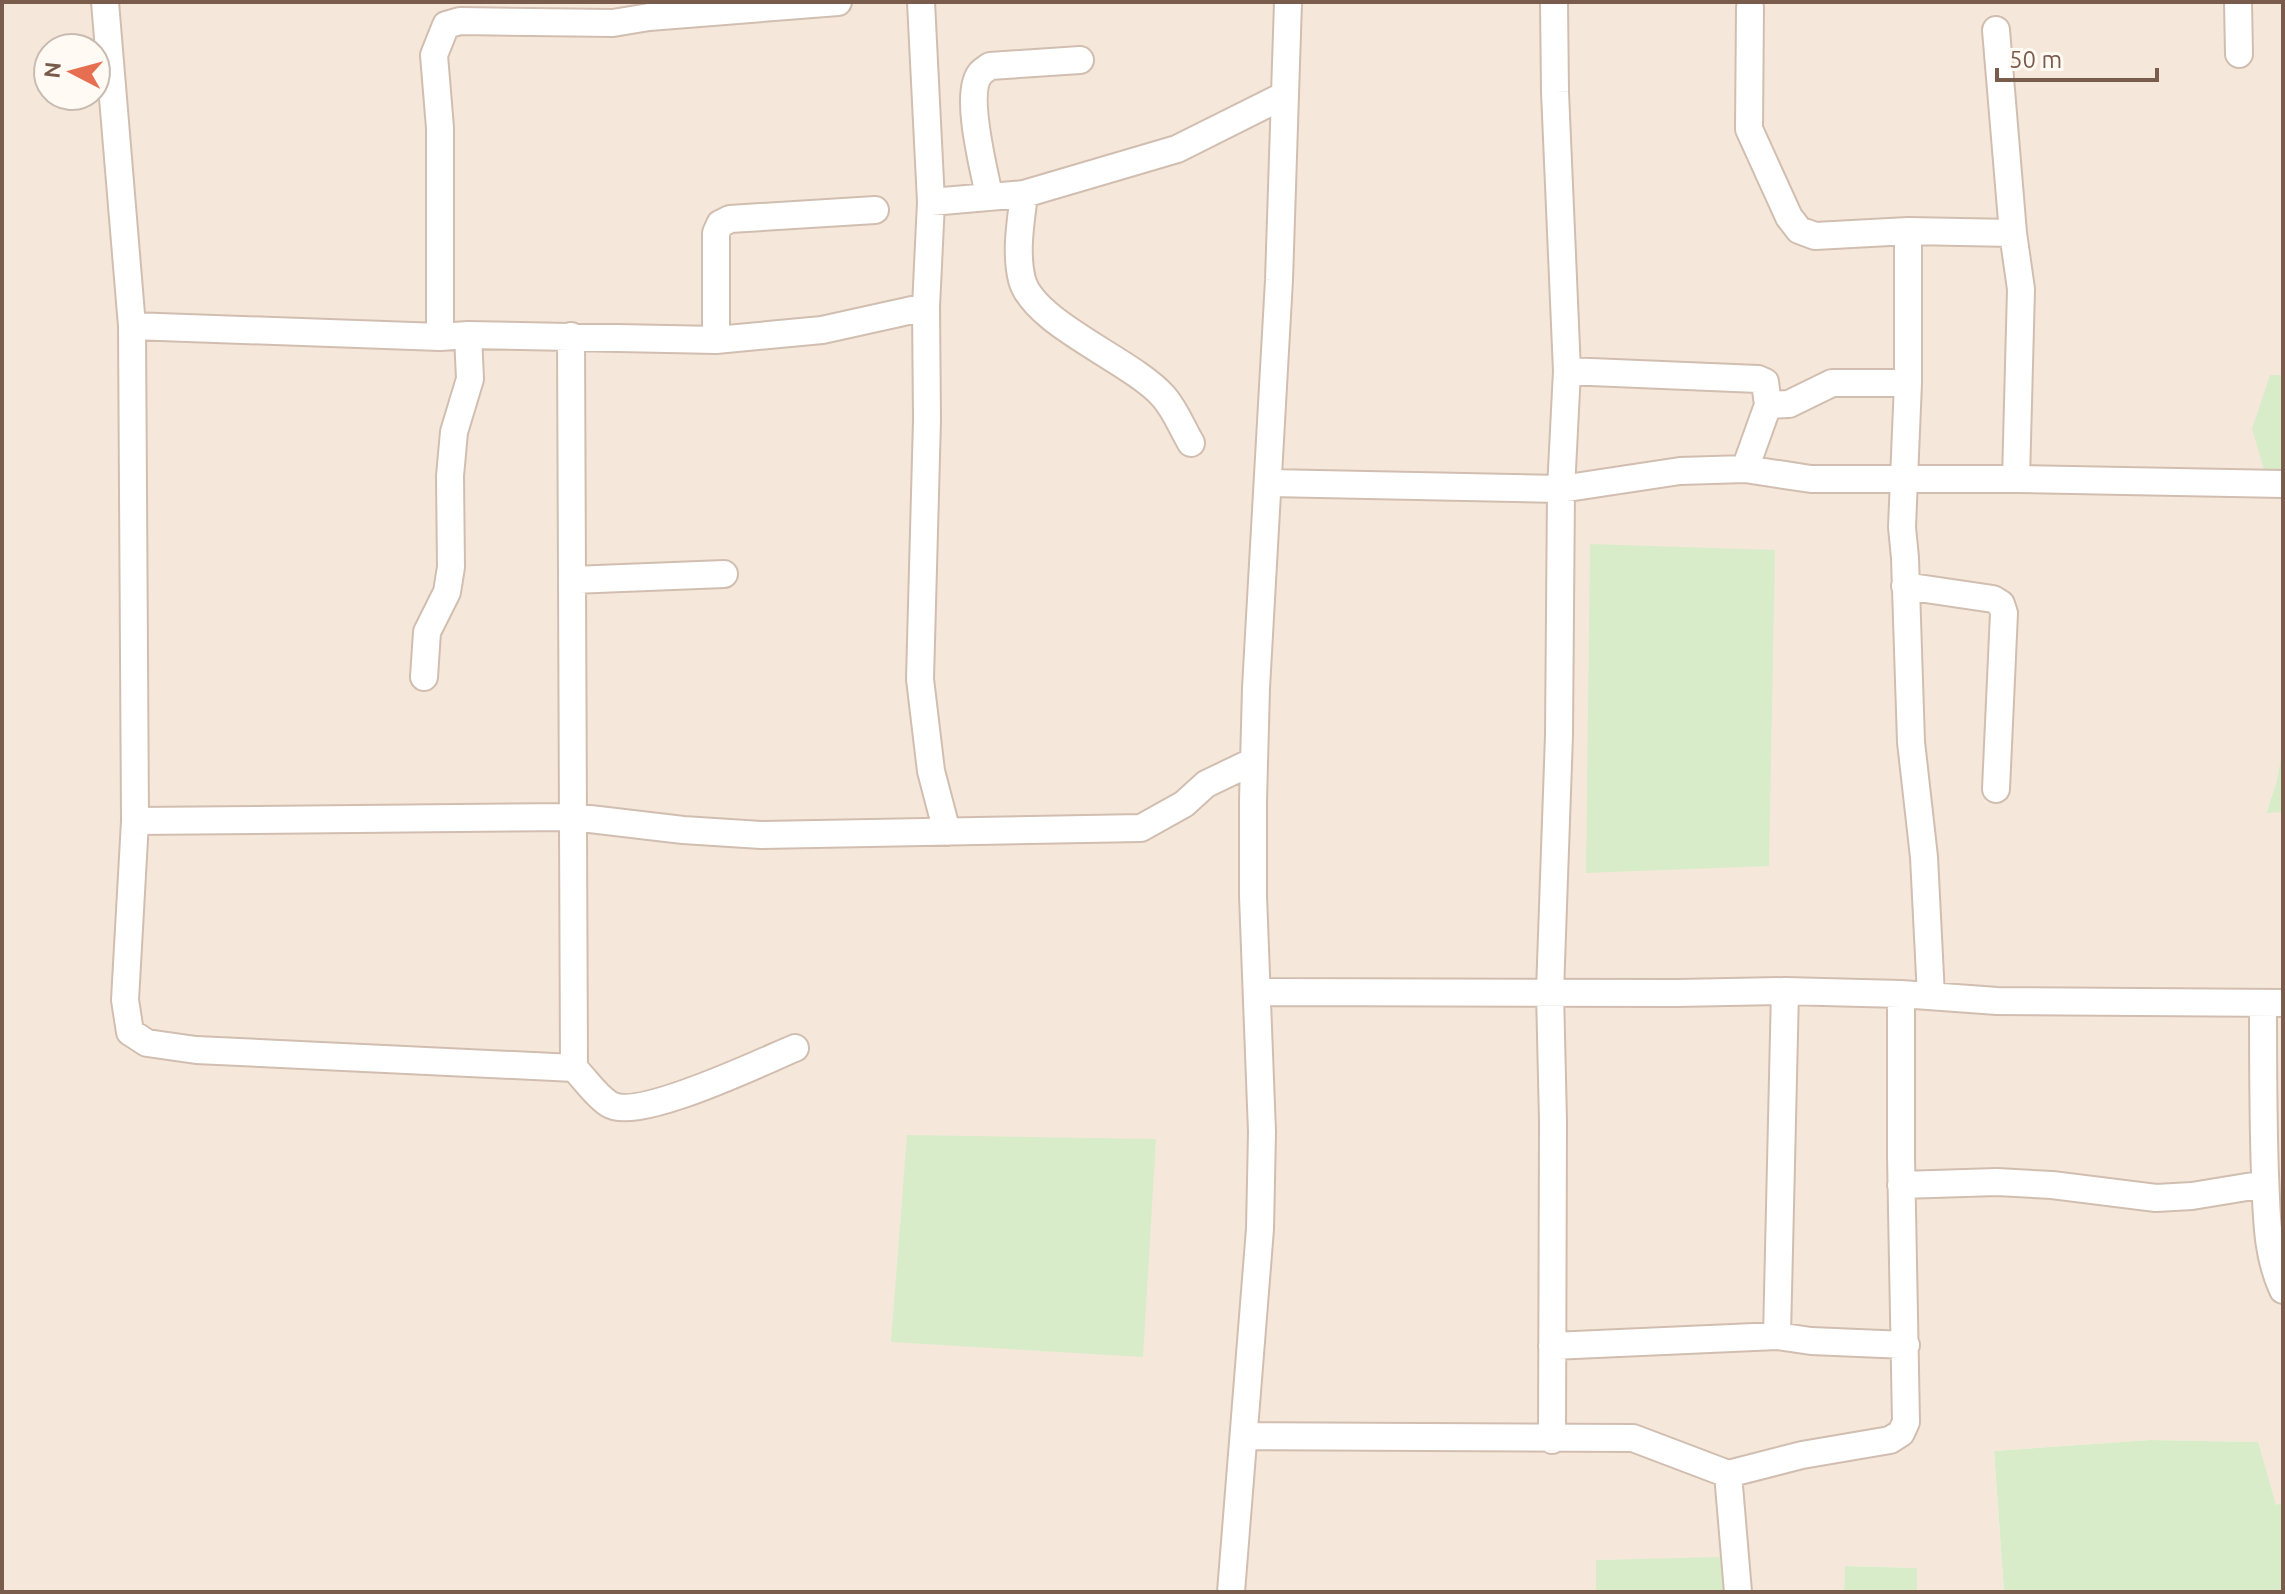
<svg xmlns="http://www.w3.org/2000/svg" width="2285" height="1594" font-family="Ubuntu,sans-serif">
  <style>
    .residential { fill: #f5e8da; fill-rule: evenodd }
    .green { fill: #d8ecc9 }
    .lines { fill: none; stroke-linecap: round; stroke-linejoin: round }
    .minor-casing { stroke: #d1beb0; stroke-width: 30 }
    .minor { stroke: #fff; stroke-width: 26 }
  </style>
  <rect width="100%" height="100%" fill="#fdf6ec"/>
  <path class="residential" d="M2,2H2283V375L2270,376L2264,469H2283V747L2276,784L2266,812H2283V1503L2276,1506L2257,1442L2151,1440L1994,1451L2004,1592H1917L1916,1568L1846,1566L1844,1592H1725L1720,1558L1596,1560V1592H2ZM48,48H96V96H48Z"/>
  <path class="green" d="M2270,375H2283V469L2264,470L2252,429Z
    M1590,544L1775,550L1769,866L1586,873Z
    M2283,747V812L2266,813L2276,784Z
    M907,1135L1156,1139L1143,1357L891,1342Z
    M2151,1440L2258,1442L2276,1505L2283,1503V1592H2004L1994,1451Z
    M1720,1557L1725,1592H1596V1560Z
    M1845,1566L1917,1568V1592H1844Z"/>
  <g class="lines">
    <defs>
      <path id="minor" d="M105,2L132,326L135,821L125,1000L130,1032L147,1043L196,1050L574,1068
        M921,2L931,202L926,307L927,420L920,679L931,771L947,832
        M2238,2L2239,54
        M1750,7L1749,129L1789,217L1799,230L1815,236L1908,231L2013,233
        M1996,30L2013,233L2021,289L2016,479
        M1024,194C1021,221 1015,252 1022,280C1034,324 1131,360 1163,396C1175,409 1182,428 1191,443
        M989,195C984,170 964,94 980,74C982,71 986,69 990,66L1080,60
        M931,202L1024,194L1177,149L1285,95
        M1908,231V383L1902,527L1905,558L1911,742L1924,857L1931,996
        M132,326L440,337L468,335L716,340L822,330L926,307
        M571,336L574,1068C585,1079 596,1096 609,1104C638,1122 761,1062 795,1048
        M440,337V128L434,55L446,25L460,21L613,23L649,17L838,2
        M716,340V233L720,224L730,219L875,210
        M1567,371L1758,379L1765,382L1768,405L1745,469
        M1768,405L1789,404L1832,383H1908
        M1269,483L1561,489L1680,471L1745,469L1811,479H2016L2283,484
        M572,580L724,574
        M1905,586L1993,599L2001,604L2004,613L1996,789
        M424,677L427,632L447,592L451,567L450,476L454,432L470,379L468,335
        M135,821L573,817L683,830L761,835L1141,828L1184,804L1206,784L1254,761
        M1258,992L1677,993L1785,991L1901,994L1997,1001L2283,1003
        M2263,1003C2263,1060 2263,1118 2265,1175C2267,1215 2266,1254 2283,1290
        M1901,1185L1997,1182L2052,1185L2156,1198L2192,1196L2265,1184
        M1777,1336L1785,991
        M1552,1346L1777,1336L1811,1341L1906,1345
        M1244,1436L1633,1438L1728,1474
        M1552,1440L1553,1122L1550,992L1559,735L1561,489L1567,371L1555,92L1554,2
        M1231,1592L1260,1229L1262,1132L1253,896V801L1256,688L1279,280L1288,2
        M1738,1592L1728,1474L1802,1455L1890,1440L1901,1433L1906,1422L1901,1156V994"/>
    </defs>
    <use href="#minor" class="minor-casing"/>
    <use href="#minor" class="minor"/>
  </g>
  <rect width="2285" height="1594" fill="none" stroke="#7a5c4d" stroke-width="8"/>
  <g transform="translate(72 72) rotate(276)"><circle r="38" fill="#fffaf3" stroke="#cabbb1" stroke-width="2"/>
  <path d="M0-6L14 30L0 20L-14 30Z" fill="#e76f51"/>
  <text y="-12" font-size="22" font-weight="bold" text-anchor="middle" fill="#7a5c4d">N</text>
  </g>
  <path d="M1997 68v12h160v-12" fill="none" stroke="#7a5c4d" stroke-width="4"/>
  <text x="2009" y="68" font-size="24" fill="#7a5c4d" stroke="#fffaf3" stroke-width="6" paint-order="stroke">50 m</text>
</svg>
